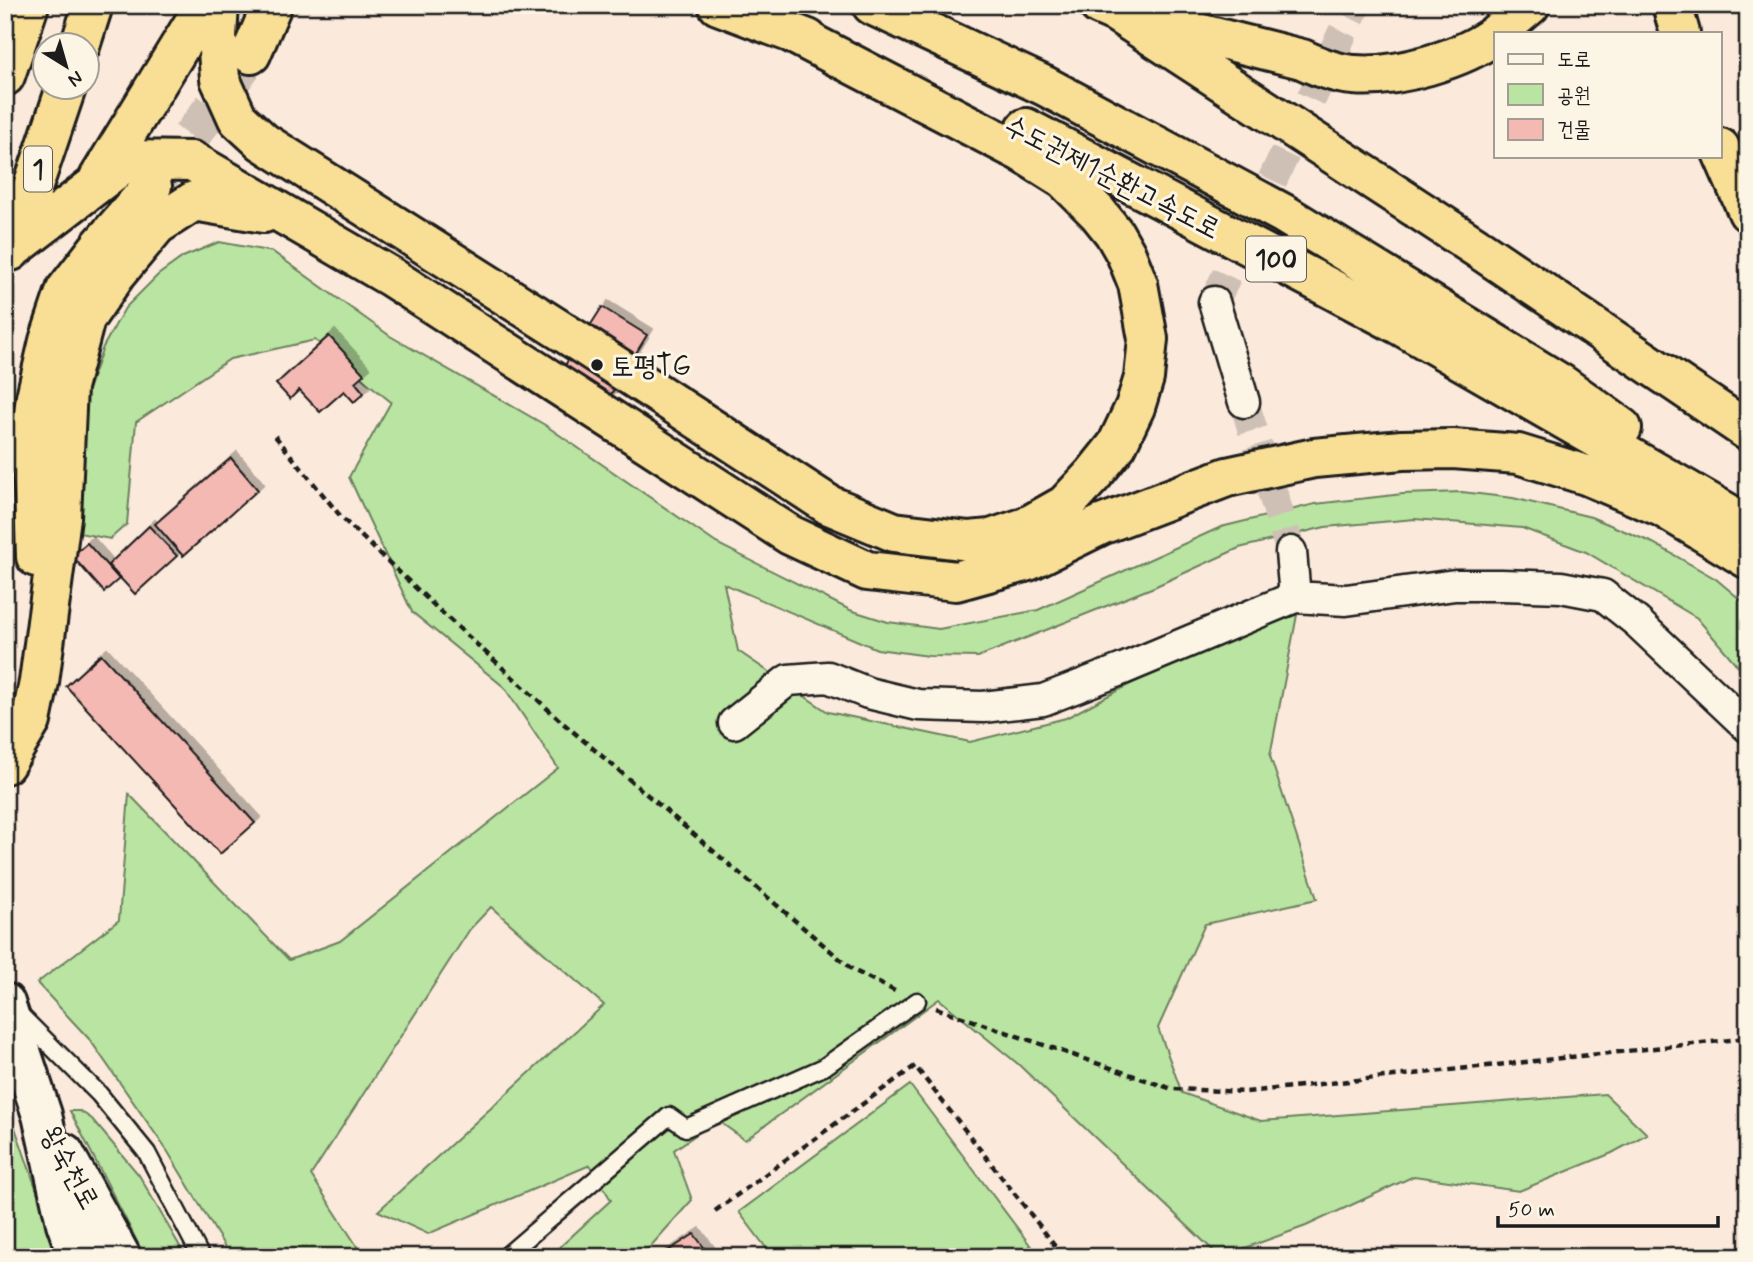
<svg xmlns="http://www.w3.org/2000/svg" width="1753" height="1262" font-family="Mynerve,'Poor Story',sans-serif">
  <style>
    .green { fill: #bae4a1; stroke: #6b805e; stroke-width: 2 }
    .building { fill: #f5b9b4; stroke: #1c1c1c; stroke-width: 2; filter: url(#shadow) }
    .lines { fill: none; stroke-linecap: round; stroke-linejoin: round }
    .street-tunnel { stroke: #cec0b5; stroke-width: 30; stroke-dasharray: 30 15; stroke-linecap: butt }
    .highway-tunnel { stroke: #cec0b5; stroke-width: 38; stroke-dasharray: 38 19; stroke-linecap: butt }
    .lane-casing { stroke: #1c1c1c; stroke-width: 21 }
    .street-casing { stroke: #1c1c1c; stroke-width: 35 }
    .secondary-casing { stroke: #1c1c1c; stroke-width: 44 }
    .highway-casing { stroke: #1c1c1c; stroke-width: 44 }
    .path { stroke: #1c1c1c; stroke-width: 4.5; stroke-dasharray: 7 5; stroke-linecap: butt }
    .lane { stroke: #fcf5e5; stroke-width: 16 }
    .street { stroke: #fcf5e5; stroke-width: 30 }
    .secondary { stroke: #fcf5e5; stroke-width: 38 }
    .highway { stroke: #f9df96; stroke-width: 38 }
    .poi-dot { fill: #1c1c1c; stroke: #fcf5e5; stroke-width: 2.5 }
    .labels { text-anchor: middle; stroke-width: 6; stroke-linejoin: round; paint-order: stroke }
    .shield { fill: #fcf5e5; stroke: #5f5d58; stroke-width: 2 }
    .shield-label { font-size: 26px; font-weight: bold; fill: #1c1c1c }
    .street-label { font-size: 28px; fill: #1c1c1c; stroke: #fcf5e5 }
    .poi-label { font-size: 28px; fill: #1c1c1c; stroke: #fcf5e5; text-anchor: start }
  </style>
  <defs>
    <filter id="shadow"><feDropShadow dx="6" dy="-6" stdDeviation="0" flood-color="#0004"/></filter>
  </defs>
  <rect width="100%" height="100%" fill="#fbe9db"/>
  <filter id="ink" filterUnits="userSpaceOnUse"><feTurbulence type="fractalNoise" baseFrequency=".0143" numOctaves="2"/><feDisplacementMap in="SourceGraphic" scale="14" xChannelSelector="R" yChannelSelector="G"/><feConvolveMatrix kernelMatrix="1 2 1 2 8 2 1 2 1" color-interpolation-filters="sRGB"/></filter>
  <g filter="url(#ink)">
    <path class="green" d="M219,242L273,252L390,336L545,425L716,543L850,610L888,622L939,629L1038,610L1221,527L1315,504L1403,494L1462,492L1513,498L1591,517L1653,543L1716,579L1748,606V678L1697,618L1586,552L1522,528L1415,519L1325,527L1239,548L1154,587L978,657L929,656L877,649L724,584L738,651L828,712L970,742L1066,718L1251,620L1297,615L1270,756L1317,899L1205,924L1158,1028L1182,1093L1261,1121L1605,1094L1647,1134L1612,1153L1519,1191L1414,1176L1306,1226L1220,1257L1018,1064L939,999L745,1140L717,1120L674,1150L692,1200L641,1257H549L611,1200L590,1165L428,1234L378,1211L604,1005L491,907L470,929L311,1175L364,1257H231L168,1152L90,1040L37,983L119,920L129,794L289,960L340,941L558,768L504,687L412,612L349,477L391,402L315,340L230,359L136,422L127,524L110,539L74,532L83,404L103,347L125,308L158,275L183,257Z
      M910,1085L1039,1257H773L739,1212Z
      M5,1099L60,1257H8L5,1250Z
      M70,1111H80L92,1119L139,1175L186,1257H145Z"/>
    <path class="building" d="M602,307L647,335L593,424L546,395Z
      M329,336L364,374L355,382L364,393L354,402L344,391L320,412L299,390L290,399L276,384Z
      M231,458L258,490L183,556L155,524Z
      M149,526L177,556L135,594L108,565Z
      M87,543L119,579L104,592L72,556Z
      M101,654L255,823L220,854L66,686Z
      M694,1234L711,1257H659Z"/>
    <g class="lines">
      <path class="street-tunnel" d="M1214,302L1356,5
        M1244,402L1291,552"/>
      <path class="highway-tunnel" d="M155,182L202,122L243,65"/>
      <defs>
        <path id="lane" d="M19,1014L99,1094L147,1153L201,1257
          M505,1257L669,1116L686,1128L824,1067L917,1001"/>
        <path id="street" d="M1214,302L1244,402
          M1291,552L1295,597
          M734,723L788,680L828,677L868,693L918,705L983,707L1043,700L1123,669L1295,597L1346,600L1455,585H1501L1561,587L1603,595L1637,622L1748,727"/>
        <path id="secondary" d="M5,1003L42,1115L66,1223L78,1257
          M64,1153L121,1257"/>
        <path id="highway" d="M219,5L217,36L220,79L238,119L263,142L582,344L829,505L894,532L969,541L991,539L1026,527L1065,505L1093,475L1117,445L1135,407L1144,378L1148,339L1138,284L1126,254L1114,233L1098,213L1064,179L1021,152L786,30
          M718,5L808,39
          M872,5L1045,86L1284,214L1561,384L1622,428
          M1099,5L1117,13L1479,249L1748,431
          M1672,5L1680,33
          M1146,20L1302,59C1319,67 1336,74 1354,75C1394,79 1464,59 1496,34
          M1497,33L1530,5
          M80,46L93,5
          M251,54L272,5
          M5,76L29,5
          M1026,128L1398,324L1748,525
          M1720,148L1748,212
          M99,178L205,5
          M11,250L128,160L192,161L391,277L790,535L867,571L956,581L1028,561L1101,525L1227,477L1314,458L1402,450L1453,449L1518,454L1586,475L1662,507L1748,559
          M11,251L66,88
          M36,557L34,494L30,444L36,397L49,341L66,290L100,246L152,186
          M5,764L31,721L39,682L61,517L67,387L85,319L116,274L157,225L194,201L264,213"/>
      </defs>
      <use href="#lane" class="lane-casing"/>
      <use href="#street" class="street-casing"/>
      <use href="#secondary" class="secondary-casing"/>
      <use href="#highway" class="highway-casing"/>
      <path class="path" d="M275,436L342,518L437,608L563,723L853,970L895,991
        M936,1008L1172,1089L1246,1092L1748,1038
        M715,1211L915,1066L1064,1257"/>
      <use href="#lane" class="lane"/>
      <use href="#street" class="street"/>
      <use href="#secondary" class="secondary"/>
      <use href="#highway" class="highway"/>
    </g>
  </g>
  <circle class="poi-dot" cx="597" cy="365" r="7"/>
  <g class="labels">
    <g class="shield">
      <rect x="24" y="146.5" width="28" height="45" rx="5"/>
      <rect x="1246" y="236.5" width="60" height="45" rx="5"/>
    </g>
    <g class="shield-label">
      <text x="38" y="178">1</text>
      <text x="1276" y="268">100</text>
    </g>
    <g class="street-label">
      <text transform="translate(1113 176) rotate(27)" y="10">수도권제1순환고속도로</text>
      <text transform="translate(71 1167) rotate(61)" y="10">왕숙천로</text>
    </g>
    <g class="poi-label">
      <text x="611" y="375">토평TG</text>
    </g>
  </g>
  <rect width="1753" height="1262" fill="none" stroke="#fcf5e5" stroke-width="28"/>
  <rect x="14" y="14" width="1725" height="1234" fill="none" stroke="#1c1c1c" stroke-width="2.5" filter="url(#ink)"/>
  <rect x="1494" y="32" width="228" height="126" fill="#fcf5e5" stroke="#a29e95" stroke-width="2"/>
  <rect x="1508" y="54" width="35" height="10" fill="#fcf5e5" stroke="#a29e95" stroke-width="2"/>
  <text x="1557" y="66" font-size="21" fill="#1c1c1c">도로</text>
  <rect x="1508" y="84" width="35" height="21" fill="#bae4a1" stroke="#a29e95" stroke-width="2"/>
  <text x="1557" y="102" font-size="21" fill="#1c1c1c">공원</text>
  <rect x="1508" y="119" width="35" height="21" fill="#f5b9b4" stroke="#a29e95" stroke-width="2"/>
  <text x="1557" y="136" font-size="21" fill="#1c1c1c">건물</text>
  <g transform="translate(66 66) rotate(143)"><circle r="33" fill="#fcf5e5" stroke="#a29e95" stroke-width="2"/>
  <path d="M0-5L12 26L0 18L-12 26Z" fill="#1c1c1c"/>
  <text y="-10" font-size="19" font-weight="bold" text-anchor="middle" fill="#1c1c1c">N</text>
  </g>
  <path d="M1498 1216v10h220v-10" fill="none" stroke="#1c1c1c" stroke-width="3.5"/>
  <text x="1508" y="1216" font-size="21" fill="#1c1c1c" stroke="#fcf5e5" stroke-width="5" paint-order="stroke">50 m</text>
</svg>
